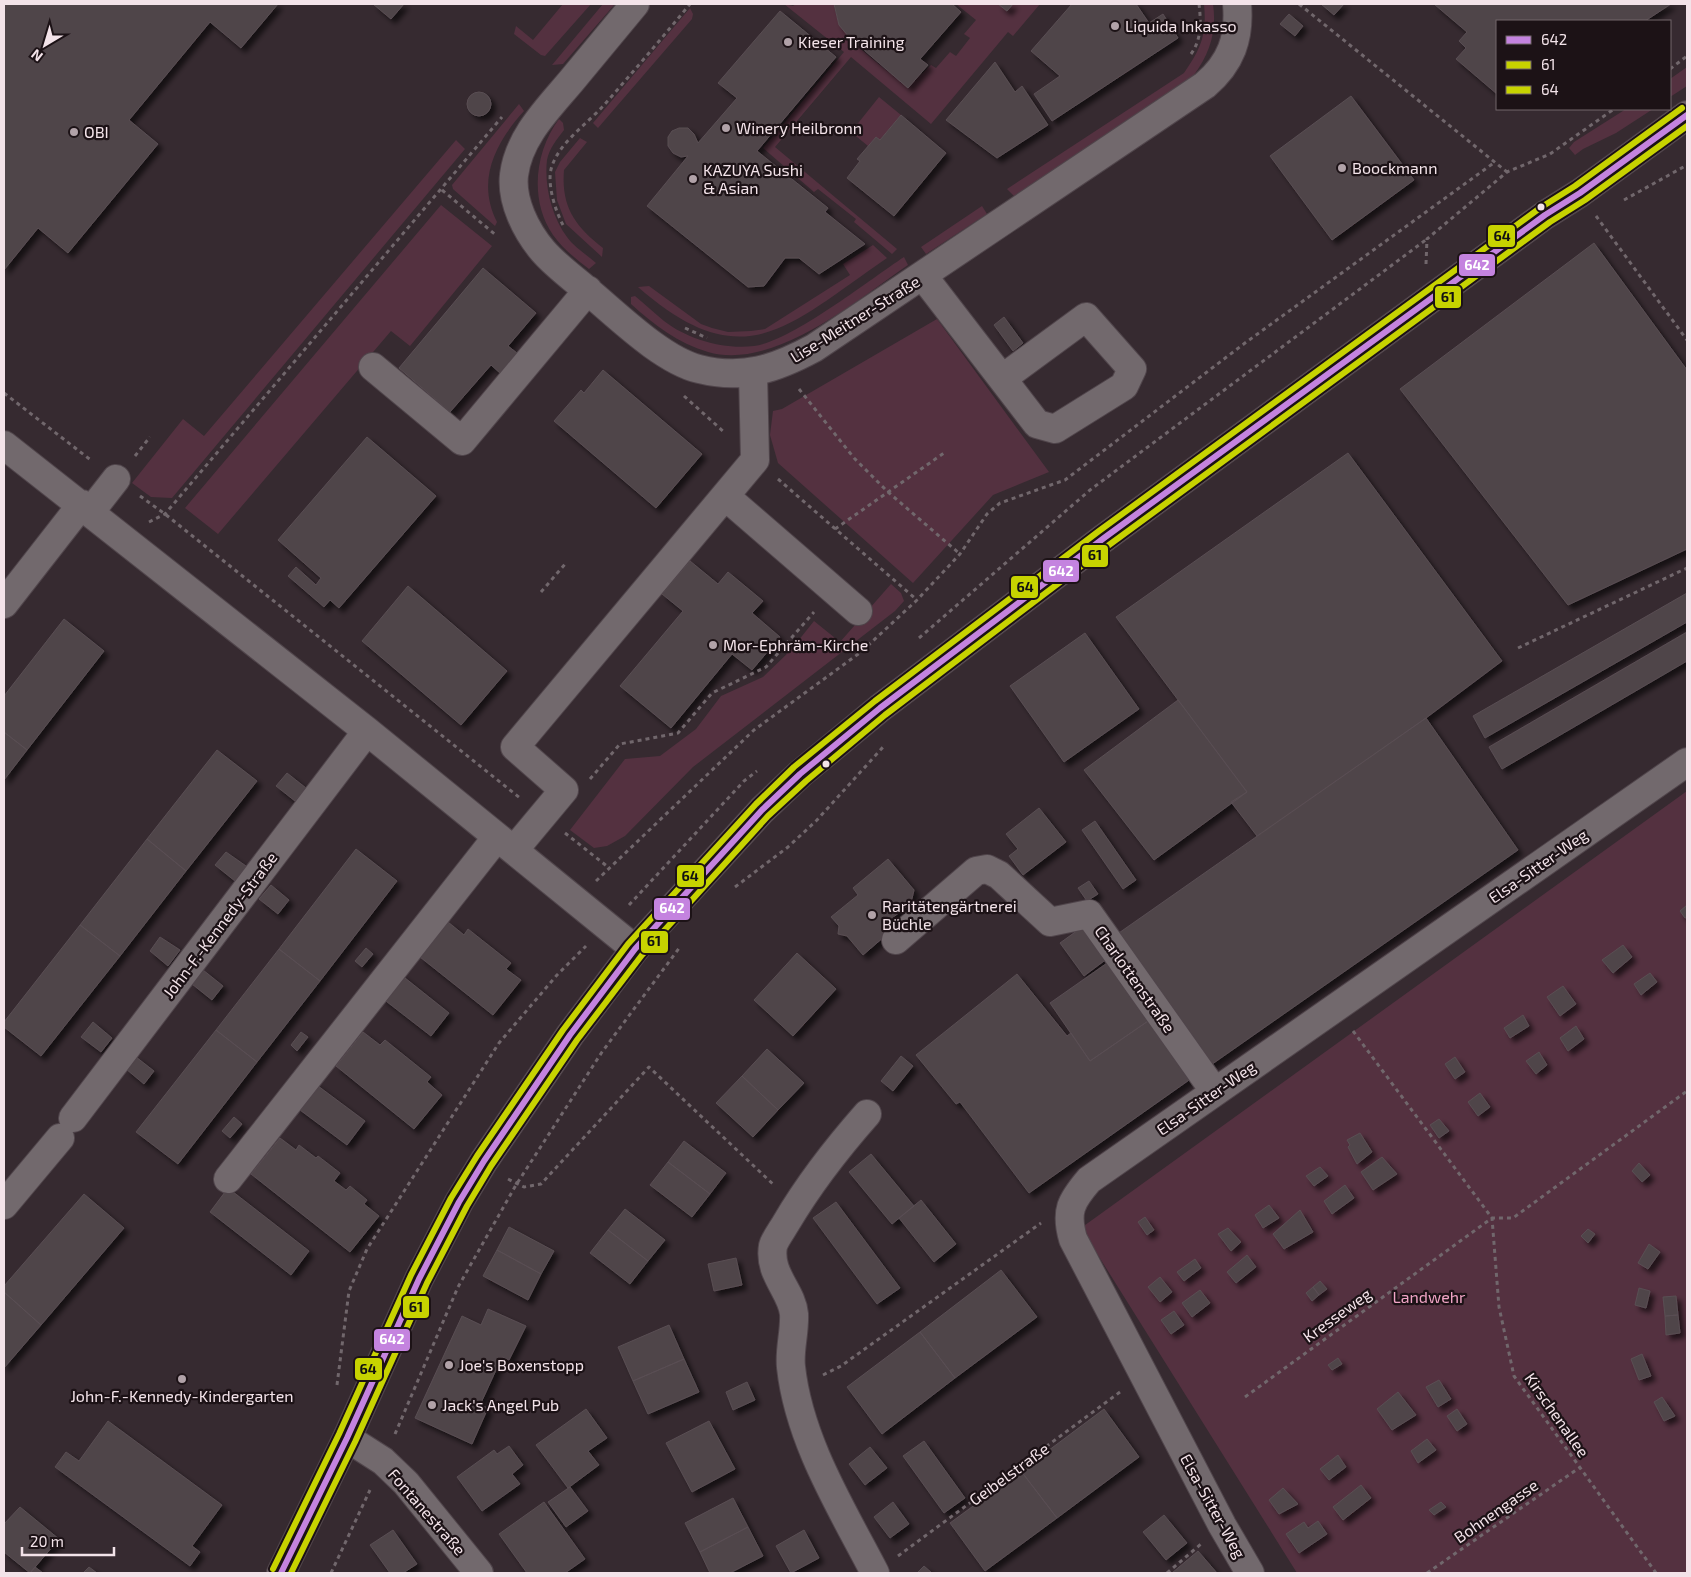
<svg xmlns="http://www.w3.org/2000/svg" width="1691" height="1577" font-family="'Exo 2',sans-serif">
  <style>
    .green { fill: #543140 }
    .building { fill: #50454a; stroke: #594e53; filter: url(#shadow) }
    .lines { fill: none; stroke-linecap: round; stroke-linejoin: round }
    .minor-casing { stroke: #50454b; stroke-width: 30 }
    .major-casing { stroke: #50454b; stroke-width: 30 }
    .path { stroke: #71676c; stroke-width: 3; stroke-dasharray: 4 4; stroke-linecap: butt }
    .minor { stroke: #72696d; stroke-width: 28 }
    .major { stroke: #6f6167; stroke-width: 28 }
    .bus-1-casing { stroke: #1c1216; stroke-width: 10 }
    .bus-2-casing { stroke: #1c1216; stroke-width: 10 }
    .bus-3-casing { stroke: #1c1216; stroke-width: 10 }
    .bus-1 { stroke: #c483df; stroke-width: 6 }
    .bus-2 { stroke: #c7d300; stroke-width: 6 }
    .bus-3 { stroke: #c7d300; stroke-width: 6 }
    .poi-dot { fill: #b1a2a8; stroke: #1c1216; stroke-width: 2 }
    .bus-dot { fill: #f3e3e9; stroke: #1c1216; stroke-width: 2 }
    .labels { text-anchor: middle; stroke-width: 4.5; stroke-linejoin: round; paint-order: stroke }
    .poi-label { font-size: 16px; fill: #f3e3e9; stroke: #1c1216; text-anchor: start }
    .street-label { font-size: 16px; fill: #f3e3e9; stroke: #1c1216 }
    .park-label { font-size: 16px; fill: #f1a5c6; stroke: #1c1216 }
    .line-badge { stroke: #1c1216; stroke-width: 2 }
    .badge-label { font-size: 14px; text-anchor: middle; font-weight: bold; fill: #fff }
    .pale-badge-label { font-size: 14px; text-anchor: middle; font-weight: bold; fill: #111 }
  </style>
  <defs>
    <filter id="shadow"><feDropShadow dx="4.5" dy="4.5" stdDeviation="2.5" flood-color="#0009"/></filter>
  </defs>
  <rect width="100%" height="100%" fill="#362a30"/>
  <path class="green" d="M563,4H591L545,56L541,55L514,34L516,26L533,40Z
    M603,4H615L563,64L552,65Z
    M784,4L793,6L796,4H834C837,38 883,66 908,87L931,65L936,68L950,52L956,56L970,38L964,34L976,20L956,4H998L1007,11L1013,4H1040L1013,36L1008,32L931,124L851,57L775,147L897,249L892,254L854,222L856,219L818,189L814,192L763,148L844,52Z
    M1204,4H1213C1217,31 1210,53 1194,75L1014,196L1007,189L1184,73C1201,48 1207,35 1204,4Z
    M690,8L693,14L692,19L598,128L593,123Z
    M1687,67V86L1670,97V79Z
    M879,97L901,115L880,140L876,137L868,146L851,132Z
    M519,104L524,111C495,143 476,181 497,222L495,226L453,189L452,185Z
    M1626,109H1653L1616,133L1583,149L1575,155L1569,148L1574,142Z
    M559,119L563,123L564,130C557,139 549,149 547,160C544,186 552,217 567,237C574,247 587,255 596,263L589,269C576,259 563,249 553,235C529,200 535,151 559,119Z
    M580,138L587,142L564,170C561,207 575,226 603,248L602,257L566,224L557,200L555,172L560,162Z
    M456,140L465,149L172,498L151,497L132,483L183,419L204,436Z
    M441,205L492,246L410,346L391,331L218,534L185,508Z
    M982,206L987,214L926,254L921,247Z
    M873,245L887,258C790,324 745,381 638,287L649,286L701,324L712,328L728,332L751,331L765,329L850,275L843,264Z
    M904,257L908,265C857,300 774,371 708,352C678,343 654,325 631,304V297L635,296C645,304 654,313 664,321C687,339 724,350 754,346C792,341 869,280 904,257Z
    M937,319L1049,472L993,495L913,583L778,463L770,435L773,411L782,409Z
    M891,584L901,593L904,601L895,611L693,767L625,836L607,846L594,848L570,830L625,759L660,756L696,729L721,696L763,677L790,651L814,621L840,642Z
    M1687,791V1573H1297L1081,1228Z"/>
  <path class="building" d="M4,4H278L241,48L210,22L129,120L158,144L68,253L38,228L4,270Z
    M373,4H404L391,19Z
    M834,4H952L961,12L920,59L928,65L908,88L849,37L839,25Z
    M998,4H1013L1007,11Z
    M1072,4H1136L1149,23L1163,14L1178,38L1052,121L1034,94L1060,76L1031,51Z
    M1321,4H1344L1334,15Z
    M1434,4H1671L1645,21H1497V94L1456,59L1466,48L1459,41L1467,32Z
    M780,11L836,57L757,151L828,208L825,212L865,244L819,274L799,258H785L764,286L748,287L647,206L688,156L681,157L673,153L668,146V137L672,131L679,128H688L694,134L698,143L737,98L718,83Z
    M1289,14L1303,26L1295,36L1280,24Z
    M995,62L1015,92L1022,86L1048,125L997,158L946,120Z
    M467 104a12 12 0 1 1 24 0a12 12 0 1 1-24 0Z
    M1351,96L1414,180L1332,240L1270,156Z
    M901,115L946,153L894,216L847,178L860,161L857,159L876,137L880,140Z
    M1594,243L1687,370V549L1568,605L1400,389Z
    M483,268L536,313L508,346L517,353L500,373L491,365L450,412L399,368Z
    M1004,317L1023,343L1013,351L994,325Z
    M603,370L702,454L656,508L554,421L581,390L584,393Z
    M367,437L436,496L339,608L330,600L324,607L288,576L296,567L316,585L321,578L278,540Z
    M1348,453L1502,661L1426,718L1257,836L1231,802L1247,792L1116,617Z
    M690,561L718,584L728,572L763,601L752,613L780,637L752,670L732,654L671,728L620,686L683,611L662,594Z
    M408,586L507,671L461,725L362,641Z
    M1687,593V622L1485,738L1473,716Z
    M64,619L104,651L27,750L4,732V696Z
    M1687,632V661L1502,769L1489,747Z
    M1085,633L1139,709L1064,762L1010,686Z
    M1178,700L1247,792L1154,860L1084,770Z
    M1426,718L1518,850L1208,1067L1116,935Z
    M4,732L27,750L4,780Z
    M217,750L257,781L186,871L147,839Z
    M287,773L306,788L295,801L276,786Z
    M1039,808L1066,842L1023,875L1009,856L1018,849L1006,834Z
    M1095,821L1136,880L1123,889L1082,830Z
    M147,839L186,871L120,956L80,925Z
    M356,849L397,881L320,981L279,949Z
    M226,852L246,866L235,881L215,865Z
    M888,859L914,890L911,903L886,923L892,930L863,955L847,936L838,934L839,926L831,917L858,895L853,888Z
    M1089,881L1098,894L1087,901L1078,888Z
    M271,885L289,900L278,914L259,899Z
    M1687,905V917L1685,918L1680,911Z
    M448,922L464,935L468,929L511,963L506,969L521,980L493,1015L420,957Z
    M80,925L120,956L41,1056L4,1027V1022Z
    M1085,925L1108,958L1084,976L1060,943Z
    M160,937L180,950L168,966L150,951Z
    M1623,945L1632,957L1613,973L1602,960Z
    M366,948L373,954L362,967L355,961Z
    M279,949L320,981L257,1062L216,1030Z
    M797,953L836,989L793,1036L754,1000Z
    M1110,961L1151,1019L1090,1061L1050,1003Z
    M203,970L223,986L212,1000L192,984Z
    M1650,973L1657,982L1641,995L1634,984Z
    M400,974L449,1013L431,1036L382,998Z
    M1017,974L1067,1036L1071,1033L1090,1061L1151,1019L1192,1078L1029,1193L960,1102L956,1104L916,1055Z
    M1563,986L1576,1004L1560,1016L1547,997Z
    M1523,1015L1529,1026L1510,1038L1504,1028Z
    M93,1022L112,1038L101,1052L81,1037Z
    M1576,1026L1584,1039L1568,1051L1560,1038Z
    M216,1030L257,1062L178,1164L136,1132Z
    M301,1032L308,1037L297,1051L291,1045Z
    M363,1032L380,1045L385,1040L431,1077L427,1082L442,1095L414,1129L336,1066Z
    M767,1049L804,1083L778,1110L742,1076Z
    M1539,1052L1547,1065L1536,1074L1526,1061Z
    M901,1056L913,1066L893,1091L881,1081Z
    M136,1057L154,1071L144,1084L126,1069Z
    M1455,1057L1465,1072L1455,1079L1445,1064Z
    M742,1076L778,1110L753,1137L716,1103Z
    M314,1083L365,1121L347,1145L296,1107Z
    M1480,1093L1490,1107L1478,1116L1468,1102Z
    M234,1117L242,1124L230,1138L222,1131Z
    M1439,1119L1449,1131L1439,1138L1430,1125Z
    M1360,1133L1372,1152L1357,1164L1348,1147L1350,1145L1347,1140Z
    M280,1138L296,1150L299,1145L316,1158L318,1156L340,1173L334,1181L346,1190L350,1186L367,1200L364,1204L379,1216L350,1252L251,1174Z
    M684,1141L726,1173L710,1194L668,1162Z
    M871,1154L914,1206L892,1224L849,1172Z
    M1382,1157L1397,1174L1373,1190L1361,1172Z
    M668,1162L710,1194L692,1217L650,1185Z
    M1639,1163L1650,1175L1642,1182L1632,1171Z
    M1320,1167L1328,1176L1314,1186L1306,1176Z
    M1345,1185L1354,1198L1332,1214L1324,1201Z
    M228,1188L309,1251L291,1275L210,1212Z
    M84,1194L124,1228L41,1325L4,1292V1286Z
    M921,1200L956,1244L934,1262L899,1218Z
    M836,1202L900,1288L877,1304L813,1218Z
    M1269,1205L1279,1218L1263,1228L1255,1215Z
    M625,1209L665,1240L648,1261L608,1230Z
    M1300,1210L1313,1232L1284,1249L1273,1234Z
    M1145,1217L1154,1230L1147,1235L1138,1222Z
    M509,1227L554,1251L541,1274L497,1250Z
    M1228,1228L1241,1242L1231,1251L1218,1234Z
    M1588,1229L1595,1234L1588,1243L1581,1236Z
    M608,1230L648,1261L630,1284L590,1253Z
    M1649,1244L1660,1252L1648,1269L1638,1263Z
    M497,1250L541,1274L528,1300L483,1276Z
    M1247,1255L1256,1267L1236,1283L1227,1272Z
    M736,1258L742,1285L714,1291L708,1264Z
    M1195,1259L1201,1268L1184,1281L1177,1272Z
    M1001,1270L1037,1317L955,1378L920,1332Z
    M1160,1277L1172,1292L1160,1302L1148,1287Z
    M1320,1281L1327,1289L1319,1295L1313,1287Z
    M1313,1287L1319,1295L1312,1301L1306,1293Z
    M1639,1288L1650,1291L1646,1308L1635,1305Z
    M1200,1290L1210,1303L1192,1317L1182,1303Z
    M4,1292L41,1325L4,1368Z
    M1676,1296L1678,1315L1665,1316L1663,1297Z
    M488,1309L526,1326L509,1360L502,1357L480,1405L488,1408L472,1444L415,1418L462,1316L481,1325Z
    M1174,1311L1184,1325L1171,1334L1161,1320Z
    M1678,1315L1680,1333L1666,1335L1665,1316Z
    M669,1325L684,1359L633,1381L618,1347Z
    M920,1332L955,1378L882,1434L847,1387Z
    M1642,1354L1651,1376L1639,1380L1631,1359Z
    M1338,1358L1342,1364L1332,1370L1328,1365Z
    M684,1359L699,1392L648,1414L633,1381Z
    M1439,1380L1451,1399L1438,1407L1426,1387Z
    M747,1382L755,1400L733,1410L726,1392Z
    M1398,1392L1416,1415L1392,1430L1377,1409Z
    M1662,1397L1675,1416L1664,1421L1654,1402Z
    M586,1409L607,1438L588,1451L599,1465L568,1488L536,1445Z
    M1104,1409L1139,1457L1057,1518L1021,1471Z
    M1457,1409L1467,1424L1457,1431L1447,1416Z
    M108,1421L222,1505L192,1546L200,1552L190,1566L55,1467L66,1452L79,1461Z
    M709,1421L735,1469L692,1492L666,1443Z
    M1427,1439L1436,1450L1418,1463L1411,1451Z
    M924,1441L965,1498L944,1513L903,1456Z
    M509,1446L523,1465L512,1474L520,1484L482,1511L457,1477L494,1450L497,1454Z
    M870,1447L887,1468L865,1485L849,1464Z
    M1338,1455L1346,1467L1329,1480L1320,1469Z
    M1021,1471L1057,1518L985,1571L950,1523Z
    M1361,1485L1371,1498L1343,1520L1333,1507Z
    M570,1487L588,1511L566,1527L548,1502Z
    M1283,1488L1298,1504L1279,1514L1269,1500Z
    M733,1498L748,1527L700,1552L685,1523Z
    M544,1502L585,1559L565,1573H527L499,1534Z
    M893,1502L909,1524L890,1538L874,1517Z
    M1441,1502L1446,1507L1434,1515L1429,1510Z
    M20,1507L59,1539L30,1573L4,1552V1524Z
    M1164,1515L1187,1543L1166,1560L1143,1532Z
    M1318,1521L1327,1534L1299,1553L1286,1534L1304,1522L1308,1528Z
    M748,1527L763,1556L730,1573H710L700,1552Z
    M393,1530L417,1564L403,1573H390L370,1545Z
    M804,1530L819,1558L791,1573L776,1546Z
    M1198,1551L1217,1573H1172Z
    M924,1566L932,1573H917Z
    M35,1567L43,1573H30Z
    M89,1567L97,1573H83Z"/>
  <g class="lines">
    <defs>
      <path id="minor" d="M635,4C616,27 597,50 577,74C553,104 519,134 514,175C511,201 526,231 543,251C556,266 573,278 588,291C617,315 662,360 699,369C743,380 775,369 814,348L1205,85C1231,63 1240,38 1237,4
        M923,276L1037,424L1055,429L1124,386L1132,369L1086,317L1003,378
        M373,367L462,441L588,290
        M4,445L367,731L635,949
        M725,496L858,611
        M91,511L116,479
        M4,604L82,504
        M514,850L564,790L515,747L755,460L753,373
        M896,940L976,871L987,869L999,875L1050,922L1089,914L1215,1092
        M867,1114C837,1148 809,1184 786,1223C782,1230 775,1239 773,1246C768,1274 792,1291 794,1314C795,1332 789,1350 791,1367C799,1441 842,1509 875,1573
        M73,1118L367,731
        M228,1179L497,837
        M4,1205L60,1138
        M347,1438L383,1461L406,1483L479,1573
        M1250,1573L1222,1525L1073,1239C1065,1211 1071,1201 1089,1180L1687,762"/>
      <path id="major" d="M281,1573L347,1438L419,1279L459,1202L484,1161L570,1035L635,949L762,810L800,774L880,708L1104,538L1545,215L1580,193L1687,115"/>
    </defs>
    <use href="#minor" class="minor-casing"/>
    <use href="#major" class="major-casing"/>
    <path class="path" d="M1299,4L1507,172
      M1191,54C1202,39 1201,21 1199,4
      M1670,69L1687,56
      M442,190L497,236
      M1624,200L1687,165
      M1596,216L1687,340
      M563,225C555,210 546,182 552,166C560,142 587,124 604,105C633,72 662,38 690,4
      M1426,264L1427,239L1507,172L1550,154L1614,109
      M685,328L707,338
      M799,389L854,458L888,492L960,554
      M4,393L92,461
      M684,396L724,432
      M135,456L150,437
      M778,479L917,600
      M140,496L165,514L520,798
      M149,522L165,514L502,117
      M835,529L944,453
      M541,592L566,563
      M919,638L1090,490L1427,239
      M1518,648L1687,568
      M590,779L620,744L678,733L712,693L766,667L814,612
      M565,833L608,867
      M596,881L754,730L861,652L917,600L960,554L987,514L1000,503L1065,480L1245,343L1495,162
      M735,887L788,847L817,820L884,746
      M629,905L744,781L757,771
      M1353,1031L1492,1218L1499,1307L1514,1376L1656,1573
      M508,1179L524,1187L541,1184L649,1067L775,1186
      M823,1375L841,1366L1041,1223
      M337,1385L349,1291L367,1249L499,1043L557,975L586,946
      M1245,1397L1492,1218H1513L1687,1091
      M395,1434L458,1287L516,1185L602,1052L680,947
      M898,1556L1120,1392
      M331,1573L370,1490
      M1167,1573L1201,1544
      M1427,1573L1579,1468"/>
    <use href="#minor" class="minor"/>
    <use href="#major" class="major"/>
    <defs>
      <path id="bus-1" d="M281,1573L347,1438L419,1279L459,1202L484,1161L570,1035L635,949L762,810L800,774L880,708L1104,538L1545,215L1580,193L1687,115"/>
      <path id="bus-2" d="M291,1573L355,1442L427,1283L467,1206L491,1166L577,1040L642,955L768,816L806,781L885,715L1109,545L1550,222L1585,200L1687,126"/>
      <path id="bus-3" d="M273,1569L339,1434L411,1275L451,1198L477,1156L563,1030L628,944L756,804L794,767L875,701L1099,531L1540,208L1575,186L1682,108"/>
    </defs>
    <use href="#bus-1" class="bus-1-casing"/>
    <use href="#bus-2" class="bus-2-casing"/>
    <use href="#bus-3" class="bus-3-casing"/>
    <use href="#bus-1" class="bus-1"/>
    <use href="#bus-2" class="bus-2"/>
    <use href="#bus-3" class="bus-3"/>
  </g>
  <g class="poi-dot">
    <circle cx="1115" cy="26" r="5"/>
    <circle cx="788" cy="42" r="5"/>
    <circle cx="726" cy="128" r="5"/>
    <circle cx="74" cy="132" r="5"/>
    <circle cx="1342" cy="168" r="5"/>
    <circle cx="693" cy="179" r="5"/>
    <circle cx="713" cy="645" r="5"/>
    <circle cx="872" cy="915" r="5"/>
    <circle cx="449" cy="1365" r="5"/>
    <circle cx="182" cy="1379" r="5"/>
    <circle cx="432" cy="1405" r="5"/>
  </g>
  <g class="bus-dot">
    <circle cx="1541" cy="207" r="4.5"/>
    <circle cx="826" cy="764" r="4.5"/>
  </g>
  <g class="labels">
    <g class="poi-label">
      <text x="1125" y="32">Liquida Inkasso</text>
      <text x="798" y="48">Kieser Training</text>
      <text x="736" y="134">Winery Heilbronn</text>
      <text x="84" y="138">OBI</text>
      <text x="1352" y="174">Boockmann</text>
      <text x="703" y="176">KAZUYA Sushi<tspan x="703" dy="18">&amp; Asian</tspan></text>
      <text x="723" y="651">Mor-Ephräm-Kirche</text>
      <text x="882" y="912">Raritätengärtnerei<tspan x="882" dy="18">Büchle</tspan></text>
      <text x="459" y="1371">Joe's Boxenstopp</text>
      <text x="182" y="1402" text-anchor="middle">John-F.-Kennedy-Kindergarten</text>
      <text x="442" y="1411">Jack's Angel Pub</text>
    </g>
    <g class="street-label">
      <text transform="translate(855 319) rotate(-32)" y="6">Lise-Meitner-Straße</text>
      <text transform="translate(1538 866) rotate(-35)" y="6">Elsa-Sitter-Weg</text>
      <text transform="translate(220 925) rotate(-53)" y="6">John-F.-Kennedy-Straße</text>
      <text transform="translate(1135 979) rotate(55)" y="6">Charlottenstraße</text>
      <text transform="translate(1206 1098) rotate(-35)" y="6">Elsa-Sitter-Weg</text>
      <text transform="translate(1337 1315) rotate(-36)" y="6">Kresseweg</text>
      <text transform="translate(1557 1415) rotate(55)" y="6">Kirschenallee</text>
      <text transform="translate(1009 1474) rotate(-36)" y="6">Geibelstraße</text>
      <text transform="translate(1213 1506) rotate(61)" y="6">Elsa-Sitter-Weg</text>
      <text transform="translate(1496 1511) rotate(-35)" y="6">Bohnengasse</text>
      <text transform="translate(427 1512) rotate(49)" y="6">Fontanestraße</text>
    </g>
    <g class="park-label">
      <text x="1429" y="1303">Landwehr</text>
    </g>
  </g>
  <g class="line-badge">
    <rect x="1487" y="224" width="29" height="24" rx="5" fill="#c7d300"/>
    <rect x="1458" y="253" width="38" height="24" rx="5" fill="#c483df"/>
    <rect x="1434" y="285" width="28" height="24" rx="5" fill="#c7d300"/>
    <rect x="1081" y="544" width="28" height="24" rx="5" fill="#c7d300"/>
    <rect x="1042" y="559" width="38" height="24" rx="5" fill="#c483df"/>
    <rect x="1010" y="575" width="29" height="24" rx="5" fill="#c7d300"/>
    <rect x="676" y="864" width="29" height="24" rx="5" fill="#c7d300"/>
    <rect x="653" y="897" width="38" height="24" rx="5" fill="#c483df"/>
    <rect x="640" y="930" width="29" height="24" rx="5" fill="#c7d300"/>
    <rect x="402" y="1295" width="28" height="24" rx="5" fill="#c7d300"/>
    <rect x="373" y="1328" width="38" height="24" rx="5" fill="#c483df"/>
    <rect x="354" y="1357" width="29" height="24" rx="5" fill="#c7d300"/>
  </g>
  <g class="badge-label">
    <text x="1477" y="270">642</text>
    <text x="1061" y="576">642</text>
    <text x="672" y="913">642</text>
    <text x="392" y="1344">642</text>
  </g>
  <g class="pale-badge-label">
    <text x="1502" y="241">64</text>
    <text x="1448" y="302">61</text>
    <text x="1095" y="560">61</text>
    <text x="1025" y="592">64</text>
    <text x="690" y="881">64</text>
    <text x="654" y="946">61</text>
    <text x="416" y="1312">61</text>
    <text x="368" y="1374">64</text>
  </g>
  <rect width="1691" height="1577" fill="none" stroke="#f3e3e9" stroke-width="10"/>
  <rect x="1496" y="20" width="175" height="90" fill="#1c1216" stroke="#72666a"/>
  <rect x="1506" y="36" width="25" height="8" fill="#c483df" stroke="#72666a"/>
  <text x="1541" y="45" font-size="15" fill="#f3e3e9">642</text>
  <rect x="1506" y="61" width="25" height="8" fill="#c7d300" stroke="#72666a"/>
  <text x="1541" y="70" font-size="15" fill="#f3e3e9">61</text>
  <rect x="1506" y="86" width="25" height="8" fill="#c7d300" stroke="#72666a"/>
  <text x="1541" y="95" font-size="15" fill="#f3e3e9">64</text>
  <g transform="translate(45 45) rotate(218)" stroke="#1c1216" stroke-width="4" paint-order="stroke">
  <path d="M0-4L9 19L0 12L-9 19Z" fill="#f3e3e9"/>
  <text y="-8" font-size="14" font-weight="bold" text-anchor="middle" fill="#f3e3e9">N</text>
  </g>
  <path d="M22 1547v8h92v-8" fill="none" stroke="#f3e3e9" stroke-width="2.5"/>
  <text x="30" y="1547" font-size="15" fill="#f3e3e9" stroke="#1c1216" stroke-width="4" paint-order="stroke">20 m</text>
</svg>
